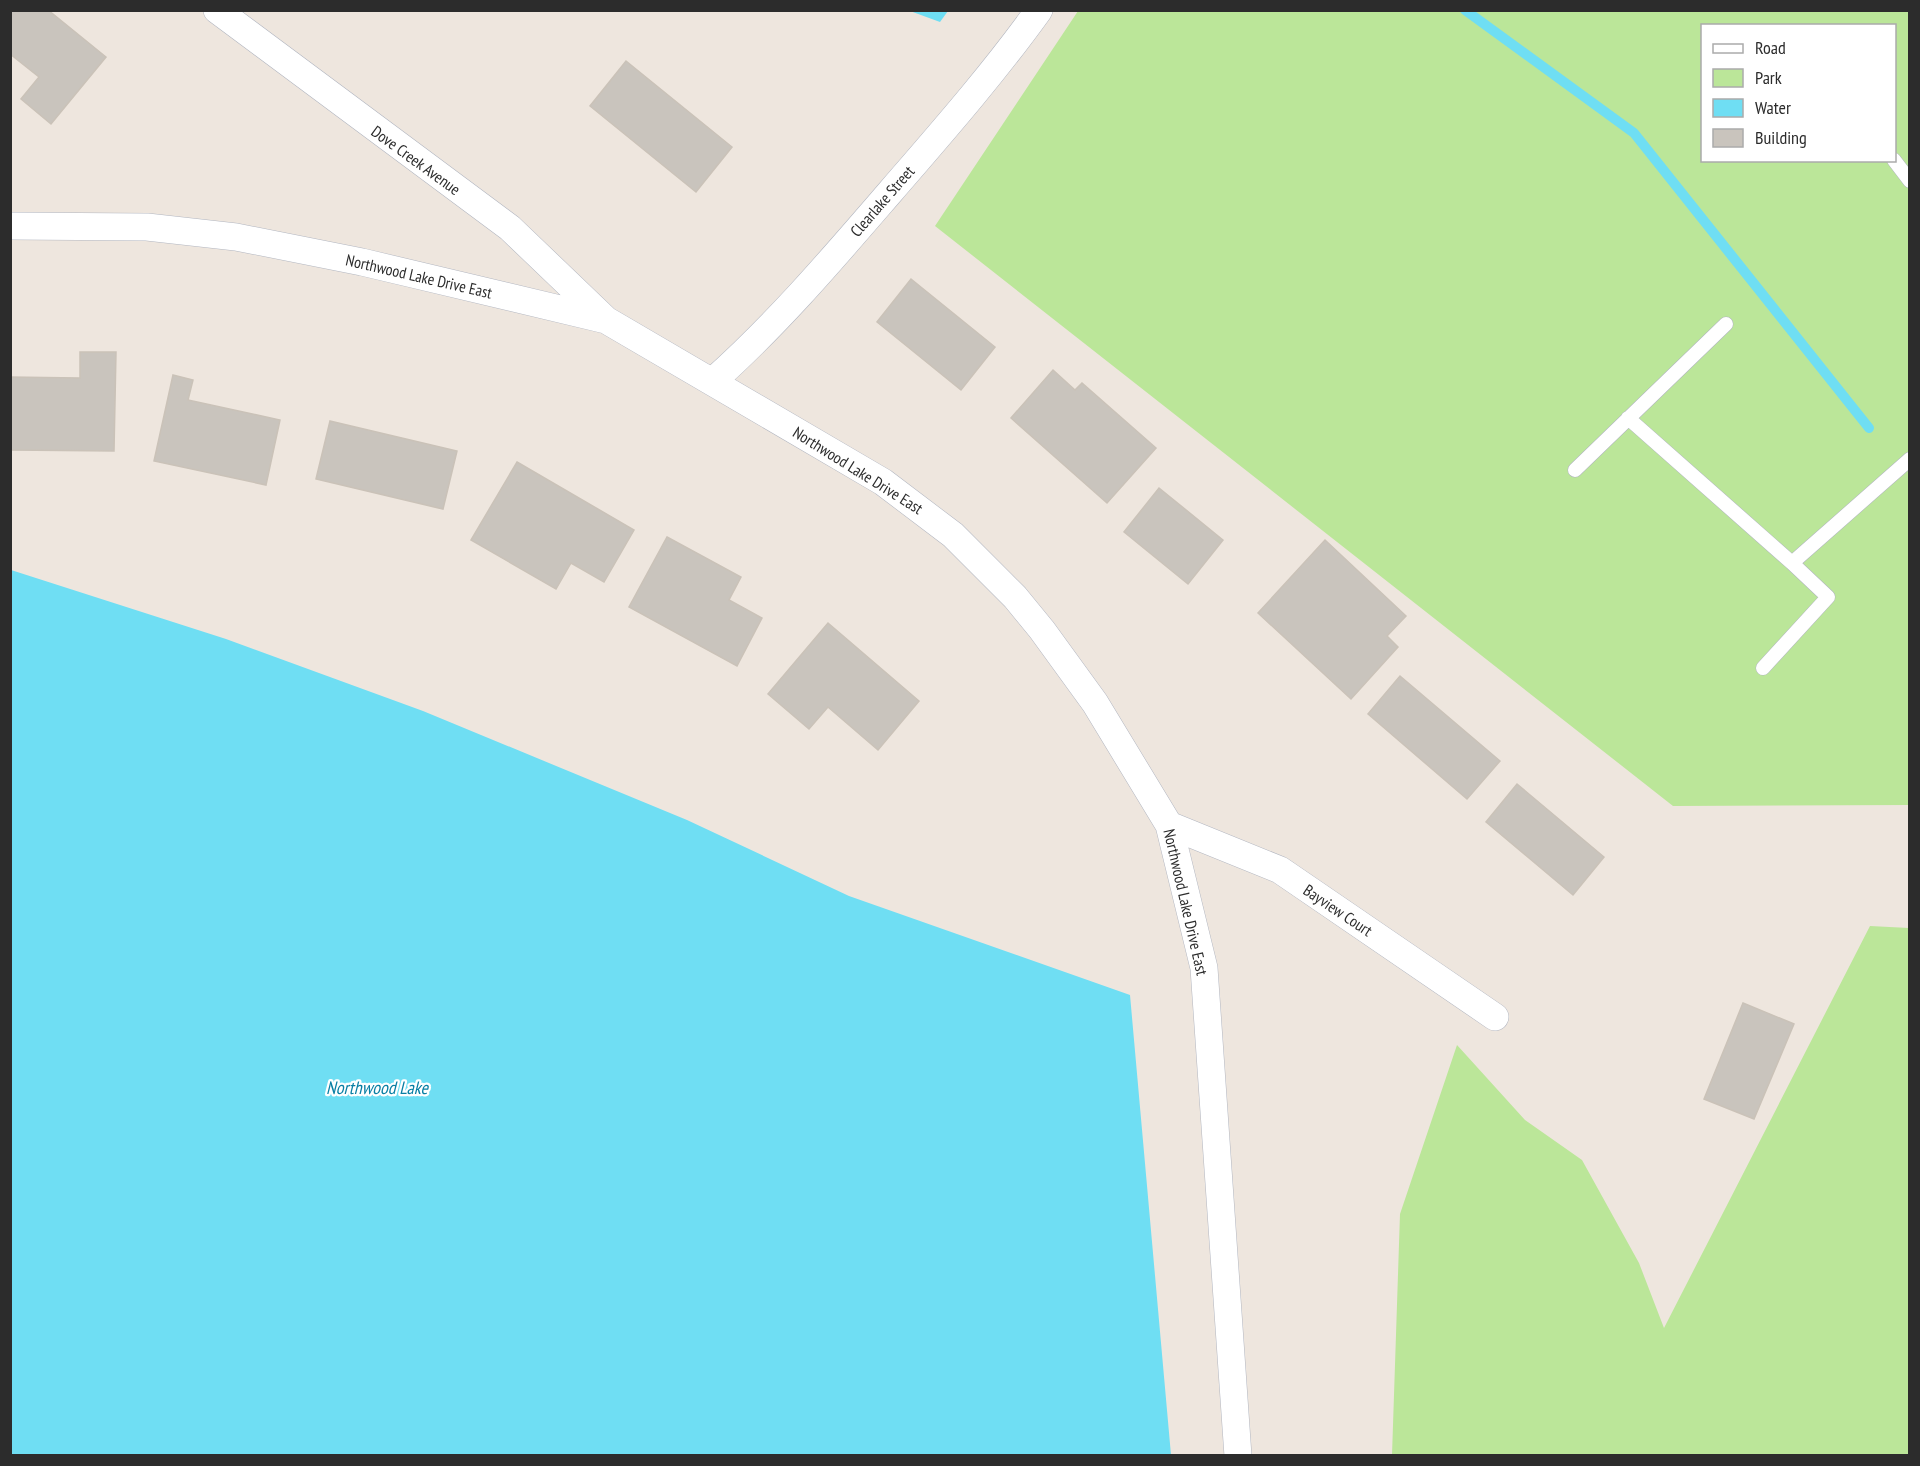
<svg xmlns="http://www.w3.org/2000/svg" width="1920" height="1466" font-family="'PT Sans Narrow',sans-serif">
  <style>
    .green { fill: #bbe699; fill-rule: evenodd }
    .water { fill: #6fdef3 }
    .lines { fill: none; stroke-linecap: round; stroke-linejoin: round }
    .stream { stroke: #6fdef3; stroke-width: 10 }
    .building { fill: #c9c4bd; stroke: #cac2b8; stroke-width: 1.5 }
    .lane-casing { stroke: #b2b6c0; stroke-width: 15 }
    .street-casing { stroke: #b2b6c0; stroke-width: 28 }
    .lane { stroke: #fff; stroke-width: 14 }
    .street { stroke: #fff; stroke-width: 27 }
    .labels { text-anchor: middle; stroke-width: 4.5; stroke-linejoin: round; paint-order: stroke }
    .street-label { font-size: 16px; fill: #2c2c2c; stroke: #fff }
    .water-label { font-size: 18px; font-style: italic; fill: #097fa4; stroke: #fff }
  </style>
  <rect width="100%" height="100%" fill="#eee6de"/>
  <path class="green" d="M1078,11H1909V805L1673,806L935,226ZM1702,26H1894V160H1702Z
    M1870,926L1909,928V1455H1392L1400,1214L1457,1045L1525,1120L1582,1160L1639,1263L1664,1328Z"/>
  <path class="water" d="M910,11L948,10V11L940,22Z
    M11,570L226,639L423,711L687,820L849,896L1130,995L1171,1455H11Z"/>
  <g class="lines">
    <path class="stream" d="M1465,10L1634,133L1869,428"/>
  </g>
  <path class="building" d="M10,10H48L106,57L51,124L21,99L39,77L10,54Z
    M626,61L732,147L696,192L590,106Z
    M911,279L995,347L961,390L877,322Z
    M80,352H116L114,451L10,450V377L80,378Z
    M1053,370L1075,390L1082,383L1156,448L1107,503L1011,418Z
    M173,375L193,380L188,400L280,420L266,485L154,461Z
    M330,421L457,451L443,509L316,479Z
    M517,462L634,530L604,582L571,563L556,589L471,540Z
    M1159,488L1223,540L1188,584L1124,532Z
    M667,537L741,577L729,600L762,618L737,666L629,607Z
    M1325,540L1406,616L1387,636L1398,647L1351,699L1258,613Z
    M828,623L919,701L878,750L828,707L809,729L768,694Z
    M1400,676L1500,761L1467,799L1368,714Z
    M1517,784L1604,857L1573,895L1486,822Z
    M1743,1003L1794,1024L1754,1119L1704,1099Z"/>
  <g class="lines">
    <defs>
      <path id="lane" d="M1894,160L1910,181
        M1628,418L1792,563L1910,459
        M1575,470L1726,324
        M1763,668L1828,597L1792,563"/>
      <path id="street" d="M217,10L510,228L605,319
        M10,226L147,227L236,237L362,262L606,320L883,482L953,535L1015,597L1042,630L1095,703L1169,825L1204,968L1238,1456
        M713,381C778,323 834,257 891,191C942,132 993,74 1039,10
        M1169,825L1280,870L1495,1017"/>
    </defs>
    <use href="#lane" class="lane-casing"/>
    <use href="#street" class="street-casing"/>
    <use href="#lane" class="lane"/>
    <use href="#street" class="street"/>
  </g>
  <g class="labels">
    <g class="street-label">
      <text transform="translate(416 160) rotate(36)" y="6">Dove Creek Avenue</text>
      <text transform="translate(882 201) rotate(-49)" y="6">Clearlake Street</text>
      <text transform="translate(419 276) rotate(13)" y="6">Northwood Lake Drive East</text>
      <text transform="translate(858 470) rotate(32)" y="6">Northwood Lake Drive East</text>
      <text transform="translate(1186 902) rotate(77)" y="6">Northwood Lake Drive East</text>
      <text transform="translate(1338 910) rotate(34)" y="6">Bayview Court</text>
    </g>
    <g class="water-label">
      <text x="377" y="1094">Northwood Lake</text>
    </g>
  </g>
  <rect width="1920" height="1466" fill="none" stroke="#2c2c2c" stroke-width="24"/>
  <rect x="1701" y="24" width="195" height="138" fill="#ffffff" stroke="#ababab" stroke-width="1.5"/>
  <rect x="1713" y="44" width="30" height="9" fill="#ffffff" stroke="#ababab" stroke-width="1.5"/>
  <text x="1755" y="54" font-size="18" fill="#2c2c2c">Road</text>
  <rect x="1713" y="69" width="30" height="18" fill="#bbe699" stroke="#ababab" stroke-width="1.5"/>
  <text x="1755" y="84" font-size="18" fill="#2c2c2c">Park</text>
  <rect x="1713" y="99" width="30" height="18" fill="#6fdef3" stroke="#ababab" stroke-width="1.5"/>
  <text x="1755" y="114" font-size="18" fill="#2c2c2c">Water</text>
  <rect x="1713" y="129" width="30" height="18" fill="#c9c4bd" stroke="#ababab" stroke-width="1.5"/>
  <text x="1755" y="144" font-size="18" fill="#2c2c2c">Building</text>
</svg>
